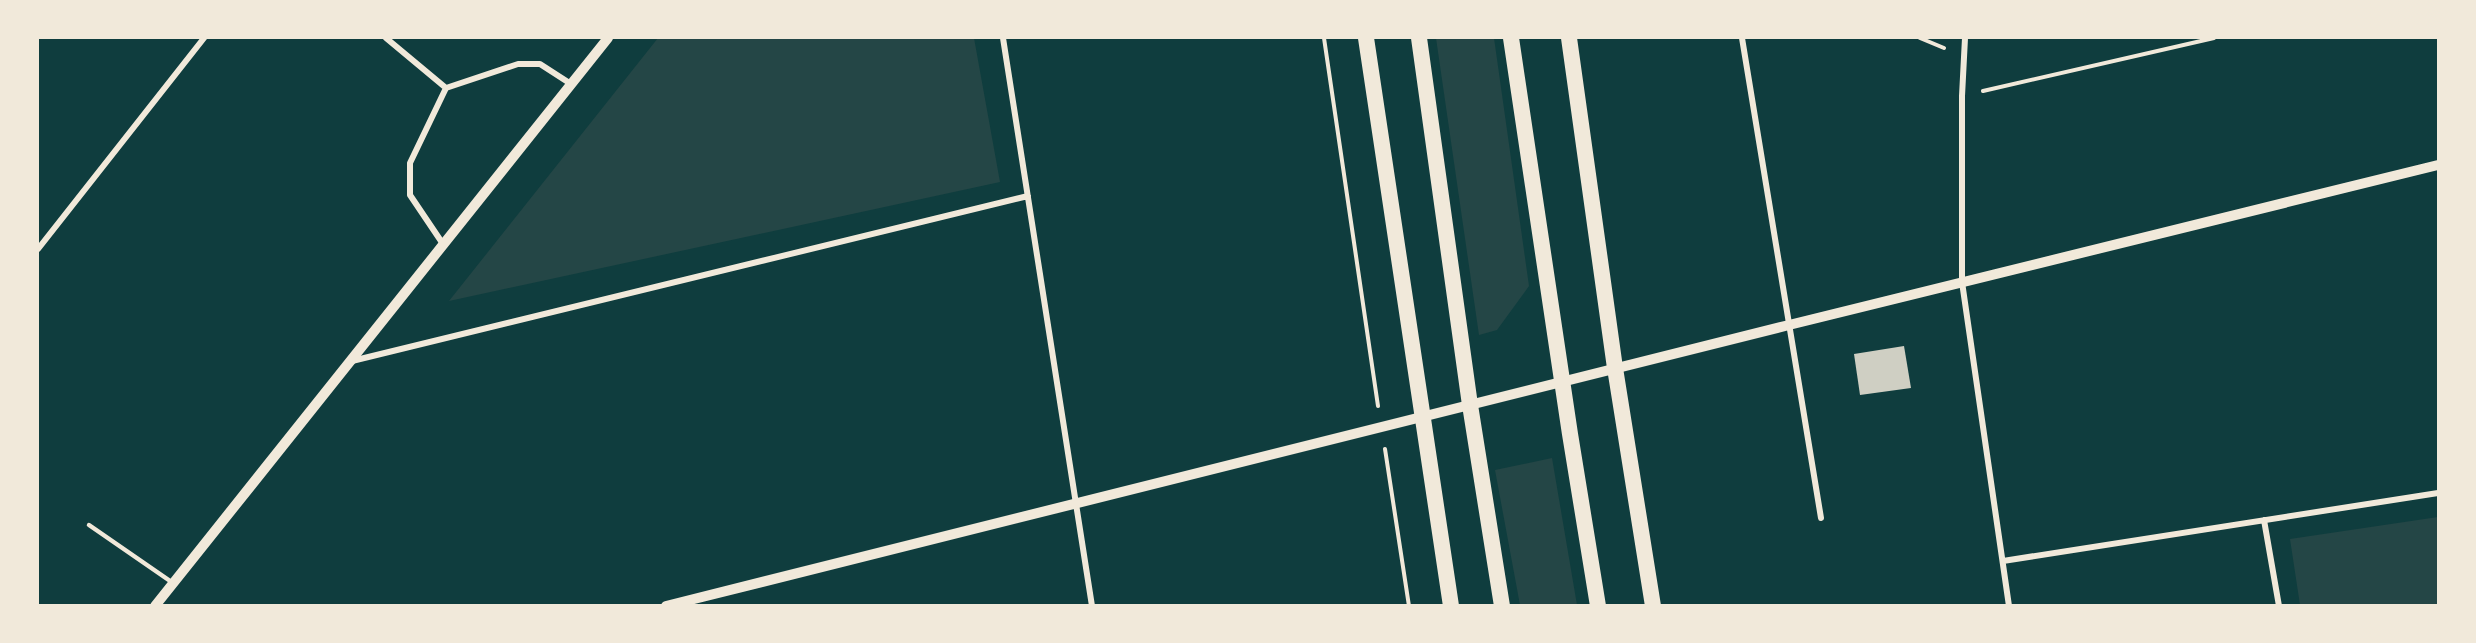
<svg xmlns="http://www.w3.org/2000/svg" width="2476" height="643" font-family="Mulish,sans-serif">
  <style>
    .green { fill: #244646 }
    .building { fill: #cfcfc3 }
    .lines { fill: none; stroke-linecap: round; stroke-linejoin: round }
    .path { stroke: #f1e9da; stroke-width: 4 }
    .service { stroke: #f1e9da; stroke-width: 4.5 }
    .minor { stroke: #f1e9da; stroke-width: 6 }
    .tertiary { stroke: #f1e9da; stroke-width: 10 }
    .trunk { stroke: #f1e9da; stroke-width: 16 }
  </style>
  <rect width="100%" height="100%" fill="#0f3d3e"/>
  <path class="green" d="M658,38H974L1000,182L449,301Z
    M1436,38H1494L1529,286L1497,330L1479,335Z
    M1552,458L1577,605H1520L1495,470Z
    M2438,517V605H2300L2290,539Z"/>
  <path class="building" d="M1904,346L1911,388L1860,395L1854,354Z"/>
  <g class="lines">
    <path class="path" d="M1324,38L1378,406
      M1920,38L1944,48
      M1983,91L2214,38
      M1385,449L1409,606"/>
    <path class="service" d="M89,525L173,583"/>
    <path class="minor" d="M386,38L446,88L410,163V195L443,244
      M1003,38L1092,606
      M1742,38L1821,518
      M1965,38L1962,96V282L2009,606
      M446,88L518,64H540L571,84
      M38,249L204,38
      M352,361L1028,196
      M2264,520L2279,606
      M2003,561L2438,493"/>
    <path class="tertiary" d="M155,606L608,38
      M666,606L1789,325L2438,165"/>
    <path class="trunk" d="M1366,38L1451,606
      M1419,38L1470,405L1502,606
      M1511,38L1570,434L1598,606
      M1569,38L1615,368L1653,606"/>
  </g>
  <rect width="2476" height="643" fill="none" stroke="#f1e9da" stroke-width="78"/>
</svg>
